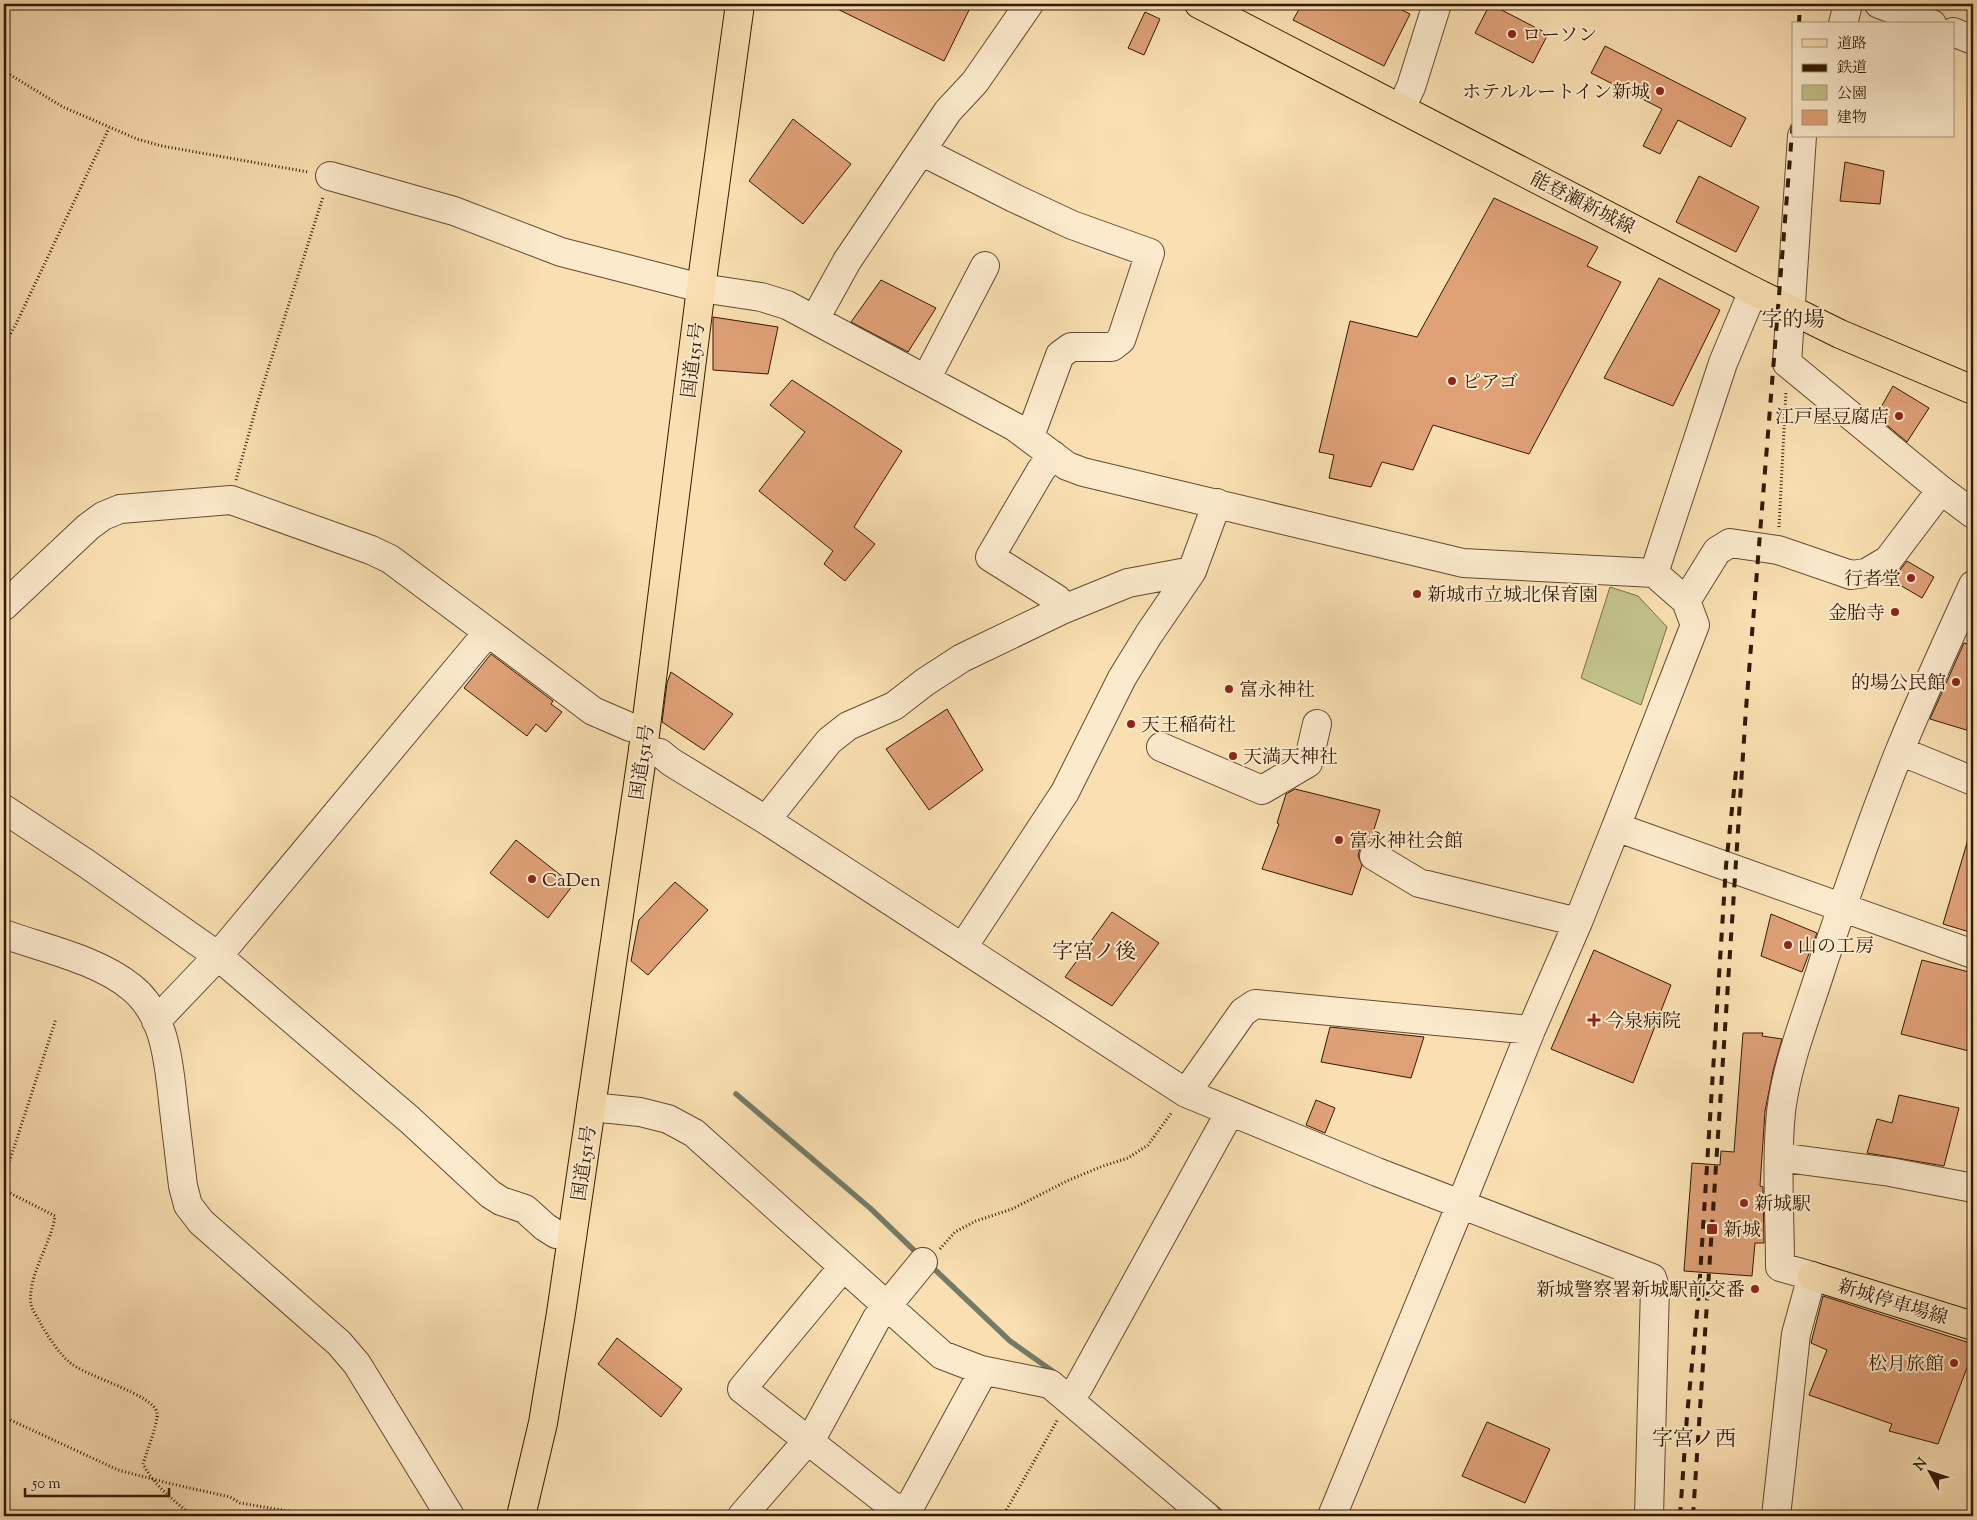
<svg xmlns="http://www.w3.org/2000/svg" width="1977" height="1520" font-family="'Sorts Mill Goudy','Noto Serif JP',serif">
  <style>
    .green { fill: #c2c188; stroke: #7a6d46 }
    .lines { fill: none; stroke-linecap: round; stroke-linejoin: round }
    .stream { stroke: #737b67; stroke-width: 5.5 }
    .building { fill: #dfa076; stroke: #331904 }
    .minor-casing { stroke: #644a2f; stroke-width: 30 }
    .major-casing { stroke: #331904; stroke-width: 30 }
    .highway-casing { stroke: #331904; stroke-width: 30 }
    .path { stroke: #331904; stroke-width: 3; stroke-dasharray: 1 2.5; stroke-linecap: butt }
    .minor { stroke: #fbeacc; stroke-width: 28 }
    .major { stroke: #f9dfb1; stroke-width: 28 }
    .highway { stroke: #f9dfb1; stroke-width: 28 }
    .rail { stroke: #331904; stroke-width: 4; stroke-dasharray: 9 9; stroke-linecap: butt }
    .poi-dot { fill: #8f2418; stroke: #fbeacc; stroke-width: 2 }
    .labels { text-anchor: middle; stroke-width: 4; stroke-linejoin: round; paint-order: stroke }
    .poi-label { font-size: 19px; fill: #331904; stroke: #fbeacc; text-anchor: start }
    .street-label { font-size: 19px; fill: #331904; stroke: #fbeacc }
    .quarter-label { font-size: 21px; fill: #331904; stroke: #fbeacc }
  </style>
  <rect width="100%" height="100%" fill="#f9dfb1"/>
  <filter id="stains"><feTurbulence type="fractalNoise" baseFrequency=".004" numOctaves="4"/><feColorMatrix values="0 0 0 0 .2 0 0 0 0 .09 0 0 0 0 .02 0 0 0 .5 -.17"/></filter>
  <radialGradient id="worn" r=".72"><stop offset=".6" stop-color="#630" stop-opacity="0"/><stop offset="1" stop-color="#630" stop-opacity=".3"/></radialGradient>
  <path class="green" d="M1610,587L1638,596L1667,627L1641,705L1581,678Z"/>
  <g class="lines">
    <path class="stream" d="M736,1094L870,1208L920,1256
      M929,1264L1010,1341L1058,1375
      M1212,1505L1226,1516"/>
  </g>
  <path class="building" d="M827,4H972L944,61Z
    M1302,4H1390L1410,14L1384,66L1293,20Z
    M1490,4L1548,34L1533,63L1475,33Z
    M1145,12L1160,19L1144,55L1128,48Z
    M1605,46L1746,118L1731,147L1678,120L1660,154L1643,146L1662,109L1591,73Z
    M793,119L851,164L803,224L749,181Z
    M1845,162L1884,171L1880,204L1840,201Z
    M1699,176L1759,207L1736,252L1676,222Z
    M1494,198L1598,247L1587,266L1621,282L1529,454L1433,425L1413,470L1382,462L1371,487L1329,478L1334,455L1319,452L1350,321L1417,337Z
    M1659,278L1720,310L1673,406L1604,378Z
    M881,280L936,308L908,352L851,322Z
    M713,317L778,327L768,374L713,370Z
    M792,380L902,451L854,527L875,544L845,581L824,564L833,551L759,491L805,432L770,405Z
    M1893,386L1929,408L1907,442L1876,416Z
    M1907,561L1934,577L1922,598L1888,578L1900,570Z
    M1964,643L1973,645V732L1930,719Z
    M491,654L553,701L551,704L562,712L546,732L536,724L527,736L464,688Z
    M671,672L733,714L704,750L662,722L667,683Z
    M947,709L983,770L929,810L886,749Z
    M1295,789L1380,810L1370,842L1360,848L1358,856L1362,865L1352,895L1262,869L1279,824L1277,823L1286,794Z
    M1969,836L1973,837V933L1943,924Z
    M516,840L573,885L548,918L490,873Z
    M675,882L708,910L648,975L631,961L639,920Z
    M1112,912L1159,943L1112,1006L1065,977Z
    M1771,914L1817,933L1802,972L1761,956Z
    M1594,950L1671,985L1633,1083L1551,1049Z
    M1922,960L1973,973V1052L1901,1034Z
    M1330,1027L1424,1037L1411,1078L1321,1062Z
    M1743,1033H1763L1762,1036L1782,1039L1773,1071L1765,1111L1760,1186L1763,1187L1764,1243H1755L1752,1276L1684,1271L1692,1163L1720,1165L1721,1151L1734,1152Z
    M1899,1095L1959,1108L1944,1166L1867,1153L1877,1119L1892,1123Z
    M1316,1100L1335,1108L1325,1133L1306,1125Z
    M1823,1296L1973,1344V1352L1938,1444L1889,1431L1892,1424L1809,1395L1827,1350L1811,1343Z
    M617,1338L682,1389L661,1417L598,1364Z
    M1487,1422L1550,1449L1525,1503L1462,1476Z"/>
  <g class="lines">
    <defs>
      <path id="minor" d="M1879,4L1932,24
        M1843,24L1848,4
        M1953,32L1973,40
        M1401,108L1411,87L1437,4
        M1802,136L1787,363L1941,490L1973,514
        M921,151L1014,198L1072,225L1150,253L1121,340L1112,347H1071L1060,355L1033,428L1027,436
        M330,176L454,211L561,252L701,288L761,297L787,305L1015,427L1067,466L1083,472L1463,563L1654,573L1686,601L1695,625L1616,827L1973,954
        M815,319L847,261L948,111L975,82L1029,4
        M926,379L985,266
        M1053,455L1041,470L990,557L1057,599L1064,609
        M1654,573L1723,363L1753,291
        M1686,601L1717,551L1730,543L1778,550L1851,575L1866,573L1888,560L1941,490
        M4,606L88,527L103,516L120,509L231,500L371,550L390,559L488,632
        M1161,747L1262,790L1308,763L1317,724
        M643,750L660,753L671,762L766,820L1186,1093L1377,1172L1652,1278L1655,1287L1649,1516
        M1900,751L1973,781
        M4,809L87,864L218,956L410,1120L490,1194L501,1201L525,1209L545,1227L556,1234L572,1236
        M766,820L829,741L848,726L894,706L925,682L962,658L1064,609L1128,583L1192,571L1217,503
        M1374,856L1419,883L1578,922
        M4,934C45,949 96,959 131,987C167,1015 169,1067 174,1110C177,1135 180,1160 183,1186L188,1205L201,1222L339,1343L357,1364L450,1516
        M963,947L1065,792L1122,678L1149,634L1192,571
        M156,1021L218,956L488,632L593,711L630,727L645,729
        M1186,1093L1243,1012L1255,1004L1531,1030
        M591,1107L640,1112L668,1119L694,1133L942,1355L981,1370L1050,1384L1206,1516
        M1779,1157L1890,1172L1973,1188
        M843,1267L742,1389L893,1507L909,1508L978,1381L981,1370
        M1070,1399L1079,1386L1230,1112
        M742,1516L815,1432L877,1318L923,1262
        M1332,1516L1461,1204L1531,1030L1578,922L1616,827
        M1776,1516L1796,1334L1812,1276L1780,1267C1780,1216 1776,1163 1781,1112C1787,1061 1808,1012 1823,963C1847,892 1872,820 1900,750C1923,694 1948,640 1973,585"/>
      <path id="major" d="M1199,4L1753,291L1840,334L1973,390
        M1812,1276L1973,1326"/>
      <path id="highway" d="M521,1516L543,1423L561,1313L643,750L701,288L740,4"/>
    </defs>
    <use href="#minor" class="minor-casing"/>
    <use href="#major" class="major-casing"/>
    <use href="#highway" class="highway-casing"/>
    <path class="path" d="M4,71L63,107L137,139L162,146L308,172
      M4,346L16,324L109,128
      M236,480L257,404L323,197
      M1779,527L1786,391
      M4,1178L56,1019
      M4,1190L55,1216C51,1245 27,1276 31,1304C32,1310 38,1318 41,1324C47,1335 59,1353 68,1361C85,1377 154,1394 157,1413C159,1420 146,1454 143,1464C155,1487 173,1499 192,1516
      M940,1249L955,1232L976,1221L1012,1209L1069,1180L1103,1166L1128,1158L1148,1145L1172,1112
      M4,1417L118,1470L172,1484L230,1497L240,1503L288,1511L303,1516
      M1003,1516L1058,1419"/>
    <use href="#minor" class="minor"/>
    <use href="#major" class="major"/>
    <use href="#highway" class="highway"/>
    <path class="rail" d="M1799,24L1800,4
      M1680,1516L1687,1416L1699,1292L1726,866L1736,771
      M1693,1516L1746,709L1793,120"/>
  </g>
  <g class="poi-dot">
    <circle cx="1512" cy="34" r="5"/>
    <circle cx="1660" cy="91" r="5"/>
    <circle cx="1452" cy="381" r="5"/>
    <circle cx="1899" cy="416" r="5"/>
    <circle cx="1911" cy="578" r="5"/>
    <circle cx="1417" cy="594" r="5"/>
    <circle cx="1895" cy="612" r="5"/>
    <circle cx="1956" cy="682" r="5"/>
    <circle cx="1229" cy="689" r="5"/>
    <circle cx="1131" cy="724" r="5"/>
    <circle cx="1233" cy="756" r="5"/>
    <circle cx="1339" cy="840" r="5"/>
    <circle cx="532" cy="879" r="5"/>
    <circle cx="1788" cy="945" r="5"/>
    <path d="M1591.5 1012.5h5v5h5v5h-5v5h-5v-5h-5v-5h5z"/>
    <circle cx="1744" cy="1203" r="5"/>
    <rect x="1706" y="1223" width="12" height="12" rx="2.5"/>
    <circle cx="1755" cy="1289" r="5"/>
    <circle cx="1954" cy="1363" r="5"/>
  </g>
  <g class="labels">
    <g class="poi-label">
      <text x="1522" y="41">ローソン</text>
      <text x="1650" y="98" text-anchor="end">ホテルルートイン新城</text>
      <text x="1462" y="388">ピアゴ</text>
      <text x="1889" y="423" text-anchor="end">江戸屋豆腐店</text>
      <text x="1901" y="585" text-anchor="end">行者堂</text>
      <text x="1427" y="601">新城市立城北保育園</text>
      <text x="1885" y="619" text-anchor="end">金胎寺</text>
      <text x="1946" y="689" text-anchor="end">的場公民館</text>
      <text x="1239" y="696">富永神社</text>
      <text x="1141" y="731">天王稲荷社</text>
      <text x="1243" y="763">天満天神社</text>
      <text x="1349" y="847">富永神社会館</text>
      <text x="542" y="886">CaDen</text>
      <text x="1798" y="952">山の工房</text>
      <text x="1605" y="1027">今泉病院</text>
      <text x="1754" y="1210">新城駅</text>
      <text x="1723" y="1236">新城</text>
      <text x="1745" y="1296" text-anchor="end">新城警察署新城駅前交番</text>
      <text x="1944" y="1370" text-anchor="end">松月旅館</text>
    </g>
    <g class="street-label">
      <text transform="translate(1583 202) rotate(27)" y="7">能登瀬新城線</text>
      <text transform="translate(692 360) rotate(-83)" y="7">国道151号</text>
      <text transform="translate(641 762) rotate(-82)" y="7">国道151号</text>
      <text transform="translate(583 1163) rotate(-82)" y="7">国道151号</text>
      <text transform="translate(1893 1301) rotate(17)" y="7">新城停車場線</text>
    </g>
    <g class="quarter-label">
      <text x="1793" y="326">字的場</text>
      <text x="1094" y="958">字宮ノ後</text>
      <text x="1694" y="1445">字宮ノ西</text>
    </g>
  </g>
  <rect width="1977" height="1520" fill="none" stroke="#f9dfb1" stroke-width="20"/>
  <rect x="5" y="5" width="1967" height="1510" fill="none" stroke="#331904" stroke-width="2.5"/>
  <rect x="10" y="10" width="1957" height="1500" fill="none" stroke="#331904"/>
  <rect x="1792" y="22" width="162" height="115" fill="#fbeacc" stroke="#ab967c"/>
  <rect x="1802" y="39" width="25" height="8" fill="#f9dfb1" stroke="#ab967c"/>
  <text x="1837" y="48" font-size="15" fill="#331904">道路</text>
  <rect x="1802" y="64" width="25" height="8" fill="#331904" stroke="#ab967c"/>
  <text x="1837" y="72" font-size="15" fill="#331904">鉄道</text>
  <rect x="1802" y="85" width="25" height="15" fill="#c2c188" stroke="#ab967c"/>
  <text x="1837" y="98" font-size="15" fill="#331904">公園</text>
  <rect x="1802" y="110" width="25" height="15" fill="#dfa076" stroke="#ab967c"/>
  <text x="1837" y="122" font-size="15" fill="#331904">建物</text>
  <g transform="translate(1930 1472) rotate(310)" stroke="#fbeacc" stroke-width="4" paint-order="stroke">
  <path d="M0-4L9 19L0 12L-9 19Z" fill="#331904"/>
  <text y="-8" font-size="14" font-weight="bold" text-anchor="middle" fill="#331904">N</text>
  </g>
  <path d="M25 1488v8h144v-8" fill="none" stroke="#331904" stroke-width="2.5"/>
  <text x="32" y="1488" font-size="15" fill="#331904" stroke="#fbeacc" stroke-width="4" paint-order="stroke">50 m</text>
  <rect width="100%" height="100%" filter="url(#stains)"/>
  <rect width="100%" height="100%" fill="url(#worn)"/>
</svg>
